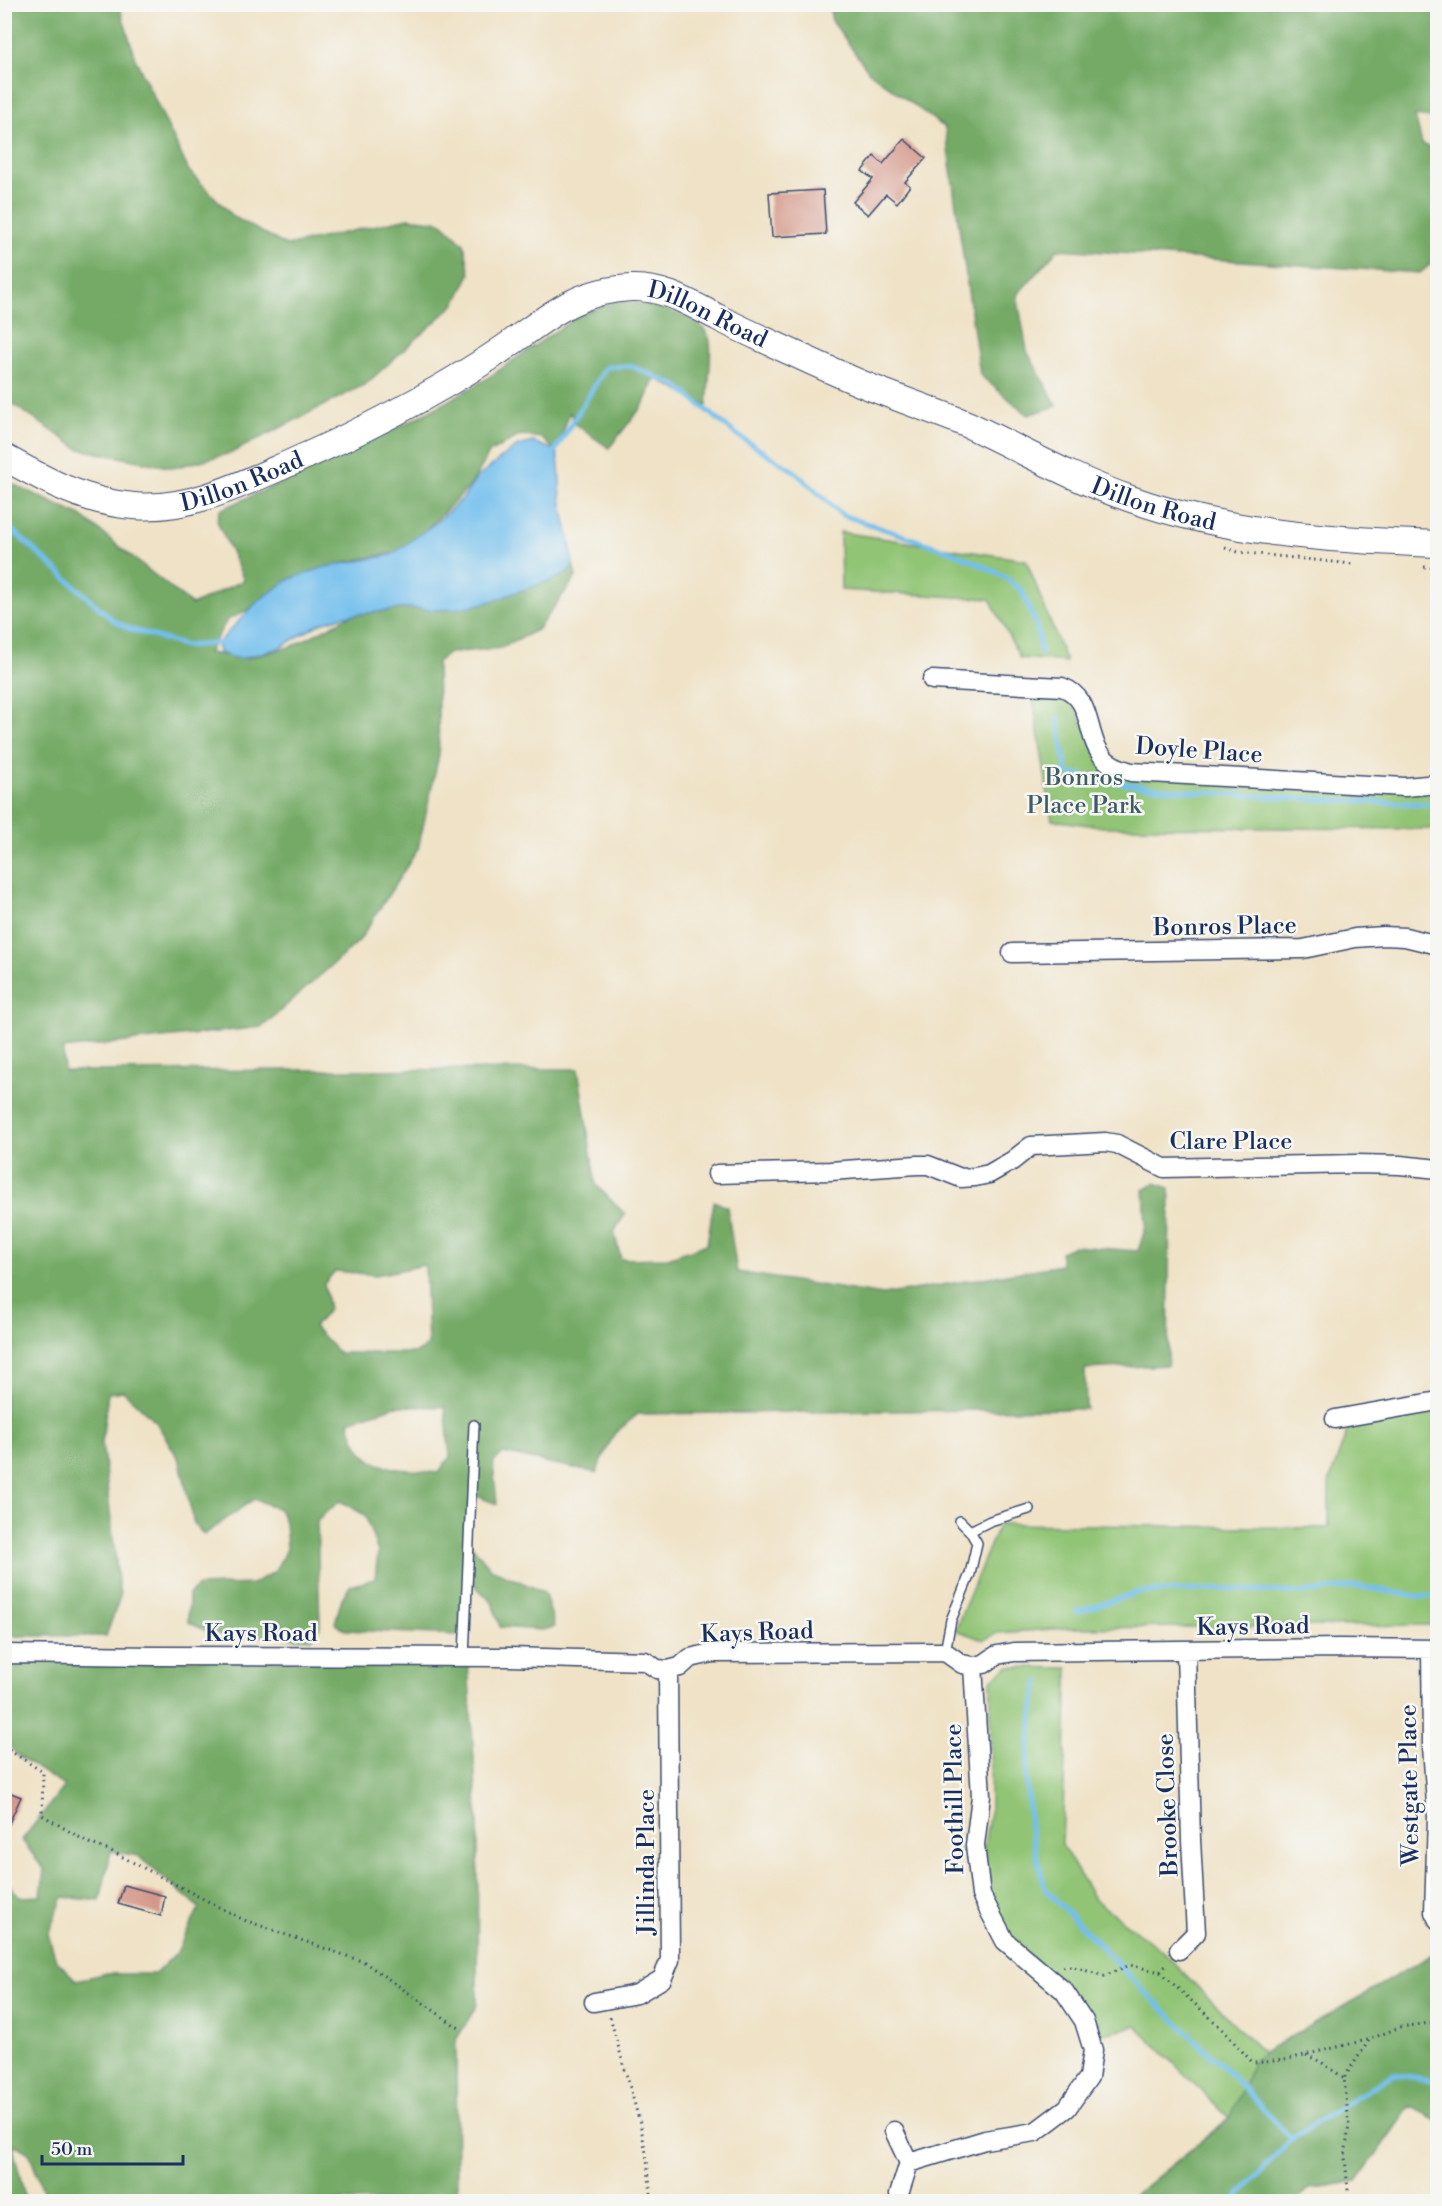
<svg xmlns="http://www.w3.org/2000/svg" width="1442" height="2206" font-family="'Libre Bodoni',serif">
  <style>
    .green { fill: #91c474; stroke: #567a69; stroke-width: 1.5 }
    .forest { fill: #74aa66; stroke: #486c62; stroke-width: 1.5; fill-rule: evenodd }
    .water { fill: #73bfed; stroke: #4777a6; stroke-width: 1.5 }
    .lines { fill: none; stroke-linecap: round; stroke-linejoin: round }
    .stream { stroke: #73bfed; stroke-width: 5 }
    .building { fill: #d4988a }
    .lane-casing { stroke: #3b4a6e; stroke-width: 12 }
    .street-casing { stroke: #3b4a6e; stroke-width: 21 }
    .secondary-casing { stroke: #3b4a6e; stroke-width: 28 }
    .path { stroke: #3b4a6e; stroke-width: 3; stroke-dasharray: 1.5 4.5; stroke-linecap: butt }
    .lane { stroke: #fff; stroke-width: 9 }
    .street { stroke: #fff; stroke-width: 18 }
    .secondary { stroke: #fff; stroke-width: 26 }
    .labels { text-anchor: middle; stroke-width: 5; stroke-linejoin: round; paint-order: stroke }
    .street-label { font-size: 24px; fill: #1b2f5e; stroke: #f6f6f2 }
    .park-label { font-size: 24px; fill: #3e5c65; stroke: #f6f6f2 }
  </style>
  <rect width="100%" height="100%" fill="#f6f6f2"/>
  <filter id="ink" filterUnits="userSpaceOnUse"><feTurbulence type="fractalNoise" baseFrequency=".0167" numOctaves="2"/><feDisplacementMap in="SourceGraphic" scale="12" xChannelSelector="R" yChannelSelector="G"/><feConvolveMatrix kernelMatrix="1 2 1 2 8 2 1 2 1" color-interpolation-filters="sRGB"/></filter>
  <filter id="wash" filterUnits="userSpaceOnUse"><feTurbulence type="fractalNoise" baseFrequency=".008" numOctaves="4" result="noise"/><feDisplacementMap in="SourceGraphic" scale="24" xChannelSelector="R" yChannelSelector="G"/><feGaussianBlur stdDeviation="1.35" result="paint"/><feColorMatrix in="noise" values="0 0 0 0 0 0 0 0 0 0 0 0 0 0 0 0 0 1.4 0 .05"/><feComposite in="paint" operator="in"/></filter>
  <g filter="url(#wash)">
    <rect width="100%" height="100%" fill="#efe2c6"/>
    <path class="green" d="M840,532L1026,560L1066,662L1020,658L990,599L841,590Z
      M1032,693L1069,698L1106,766L1437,790V829L1104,827L1052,820Z
      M1437,1410V1625L1070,1628L997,1633L984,1640L955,1630L999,1524L1329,1528V1483L1348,1428Z
      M1008,1667L1068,1668L1062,1845L1094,1899L1161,1950L1263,2053L1437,1952V2120L1410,2106L1357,2181L1309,2189L1293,2201H1128L1229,2118L1136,2026L1099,2035L1089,2013L1011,1938L991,1897L983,1851L990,1812L991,1680Z"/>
    <path class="forest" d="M4,5H119L136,60L189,171L234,217L287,246L408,218L441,222L464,244L470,274L455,304L366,384L231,453L173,468L79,449L5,399Z
      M829,5H1437V119L1415,116L1422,144L1437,150V259L1420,273L1058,249L1017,295L1027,351L1057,406L1028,415L980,375L945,128L869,72L832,21Z
      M617,301C640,303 704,312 710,341C712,355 708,389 707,406L655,378L643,405L609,448L575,424L570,412L556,451L541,438L521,435L490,452L471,485L405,551L346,562L227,620L208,653L248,658L293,646L380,600L559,561L573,564L576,577L537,630L501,648L449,653L437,662L439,755L418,849L359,941L262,1027L63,1049L64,1071L578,1069L596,1185L625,1214L614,1232L621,1259L668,1258L707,1244L714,1201L727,1207L737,1272L883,1295L1061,1265V1252L1074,1246L1138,1251L1146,1226L1144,1190L1155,1183L1170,1188L1168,1365L1085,1369L1086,1409L638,1414L614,1434L596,1473L503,1453L493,1463L497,1504L472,1494L465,1537L491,1569L544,1592L555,1627L542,1630L500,1627L492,1602L470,1581L468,1624L459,1635L345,1630L335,1623L342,1598L350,1586L375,1579L378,1552L365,1515L340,1501L317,1520L320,1627L312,1639L213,1634L188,1622L189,1594L198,1586L252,1584L274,1572L287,1549L285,1522L279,1509L254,1499L204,1535L194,1524L180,1461L156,1422L123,1391L108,1393L102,1442L120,1597L106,1636H5L4,480L81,516L192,605L244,580L217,521L220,510L330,461L432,410L483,381L581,314ZM425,1265L428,1346L415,1353H339L314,1327L329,1309L324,1284L335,1271L376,1275ZM396,1406L445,1407L450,1457L438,1473C394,1467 359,1474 349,1421Z
      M5,1657L468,1663L478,1825L477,2005L456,2040L457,2201H47L29,2153L14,2144V2152L26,2201H8L4,2178V1878L19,1897L41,1896L44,1869L22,1840L64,1786L17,1755L5,1741ZM111,1851L138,1856L199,1908L177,1952L155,1974H103L76,1980L56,1960L48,1934L63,1897L100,1901Z
      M1437,1952V2120L1410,2106L1357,2181L1309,2189L1293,2201H1128L1229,2119L1253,2063L1263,2053Z"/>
    <path class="water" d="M533,442L556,451C561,466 559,481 561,497C564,521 572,543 573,567L563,576L486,603L455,609L432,610L408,608L345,616L321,623L279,648L239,659L219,653L217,644L259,600L290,579L325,567L391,555L438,521L463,498L477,478L501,458L518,446Z"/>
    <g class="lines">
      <path class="stream" d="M552,456L606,367L631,366L677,386L737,435L794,471L842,515L955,553L1002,575L1022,591L1037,628L1041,654
        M4,523L113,620L130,629L186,646L222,643
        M1058,718L1067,773C1135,788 1203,793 1272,797C1327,800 1382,803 1438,804
        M1076,1612L1140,1592L1230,1589L1302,1593L1357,1586L1421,1597L1438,1596
        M1039,1681L1035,1698L1026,1775L1030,1828L1045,1889L1143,1990L1223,2066L1291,2139
        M1233,2202L1291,2139L1393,2074L1438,2081"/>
    </g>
    <g id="blocks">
      <path class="building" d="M904,139L926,158L905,182L910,186L897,203L886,194L868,215L853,202L873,179L862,171L874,156L883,164Z
        M823,190L826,234L772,237L769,193Z
        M4,1790L21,1797L4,1834Z
        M124,1885L165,1896L161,1916L118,1904Z"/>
    </g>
  </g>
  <g filter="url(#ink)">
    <use href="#blocks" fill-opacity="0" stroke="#3b4a6e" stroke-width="1.5"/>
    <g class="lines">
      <defs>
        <path id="lane" d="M970,1531L990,1521L1029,1509
          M945,1652L951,1620L970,1574L977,1543L970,1531L960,1521
          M464,1657L474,1425"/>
        <path id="street" d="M932,680L1062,687C1095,699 1084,738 1105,759C1111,766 1122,769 1131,772L1405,787L1438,784
          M1012,953L1303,949L1355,938L1384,936L1405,937L1438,945
          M717,1174L830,1171L917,1165H928L961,1178L975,1177L989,1174L1012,1161L1031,1146L1105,1142L1117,1144L1164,1168L1357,1164L1400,1165L1438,1169
          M1335,1419L1438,1401
          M1431,1649L1432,1746L1437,1818L1434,1912L1438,1920
          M4,1654L155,1656L510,1657L645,1661L657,1669L668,1670L680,1667L690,1658L712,1653L945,1652L962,1664L973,1666L984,1664L997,1655L1014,1652L1340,1648L1438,1649
          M1179,1950L1196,1933L1191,1840L1186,1651
          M594,2002L637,1994L662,1979L670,1960L668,1670
          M894,2131L909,2163L899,2194
          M909,2163L985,2140L1035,2132L1067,2108L1089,2077L1093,2050L1084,2021L1064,1991L1005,1941L981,1895L975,1845L981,1796L973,1666"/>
        <g id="secondary">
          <path id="s1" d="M4,457C45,480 87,503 134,506C188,511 242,484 290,463C359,433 425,399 489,358C539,326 569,290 632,288C665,287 691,304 719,318C740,329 761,338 782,348C808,360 834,372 860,383C896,398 933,410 969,425C1022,450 1075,480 1131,499C1229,534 1334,540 1438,544"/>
        </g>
      </defs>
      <use href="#lane" class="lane-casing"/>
      <use href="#street" class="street-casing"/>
      <use href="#secondary" class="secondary-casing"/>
      <path class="path" d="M1225,548L1238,552L1352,564
        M1424,567L1438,568
        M4,1747L43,1772L42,1815L89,1843L111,1851L244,1920L364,1962L459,2028
        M1063,1967L1071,1966L1104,1976L1130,1965L1160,1972L1168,1963
        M1160,1972L1219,2026L1253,2063L1284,2060L1370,2039
        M610,2017L640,2123L646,2153L652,2202
        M1306,2055L1321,2062L1344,2078
        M1349,2202L1345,2157L1349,2125L1344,2078L1370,2039L1400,2027L1438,2022"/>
      <use href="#lane" class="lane"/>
      <use href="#street" class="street"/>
      <use href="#secondary" class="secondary"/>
    </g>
  </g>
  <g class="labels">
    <g class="street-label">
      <text dy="8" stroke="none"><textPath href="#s1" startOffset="772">Dillon Road</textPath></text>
      <text dy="8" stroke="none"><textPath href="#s1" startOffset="252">Dillon Road</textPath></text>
      <text dy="8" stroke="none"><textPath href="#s1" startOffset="1258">Dillon Road</textPath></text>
      <text transform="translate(1199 750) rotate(4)" y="8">Doyle Place</text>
      <text transform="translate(1225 926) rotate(-1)" y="8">Bonros Place</text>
      <text x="1231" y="1149">Clare Place</text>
      <text transform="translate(1253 1626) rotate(-1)" y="8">Kays Road</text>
      <text transform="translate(757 1632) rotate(-2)" y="8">Kays Road</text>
      <text x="261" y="1641">Kays Road</text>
      <text transform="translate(1409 1785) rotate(-91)" y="8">Westgate Place</text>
      <text transform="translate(954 1799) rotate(-91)" y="8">Foothill Place</text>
      <text transform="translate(1167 1805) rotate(-92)" y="8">Brooke Close</text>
      <text transform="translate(646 1862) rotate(-90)" y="8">Jillinda Place</text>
    </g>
    <g class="park-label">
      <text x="1084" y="785">Bonros<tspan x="1084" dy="28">Place Park</tspan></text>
    </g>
  </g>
  <rect width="1442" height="2206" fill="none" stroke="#f6f6f2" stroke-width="24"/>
  <path d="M42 2155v9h141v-9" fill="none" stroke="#1b2f5e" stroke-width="3"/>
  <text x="51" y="2155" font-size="18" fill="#1b2f5e" stroke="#f6f6f2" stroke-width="4.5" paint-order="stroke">50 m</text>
</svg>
